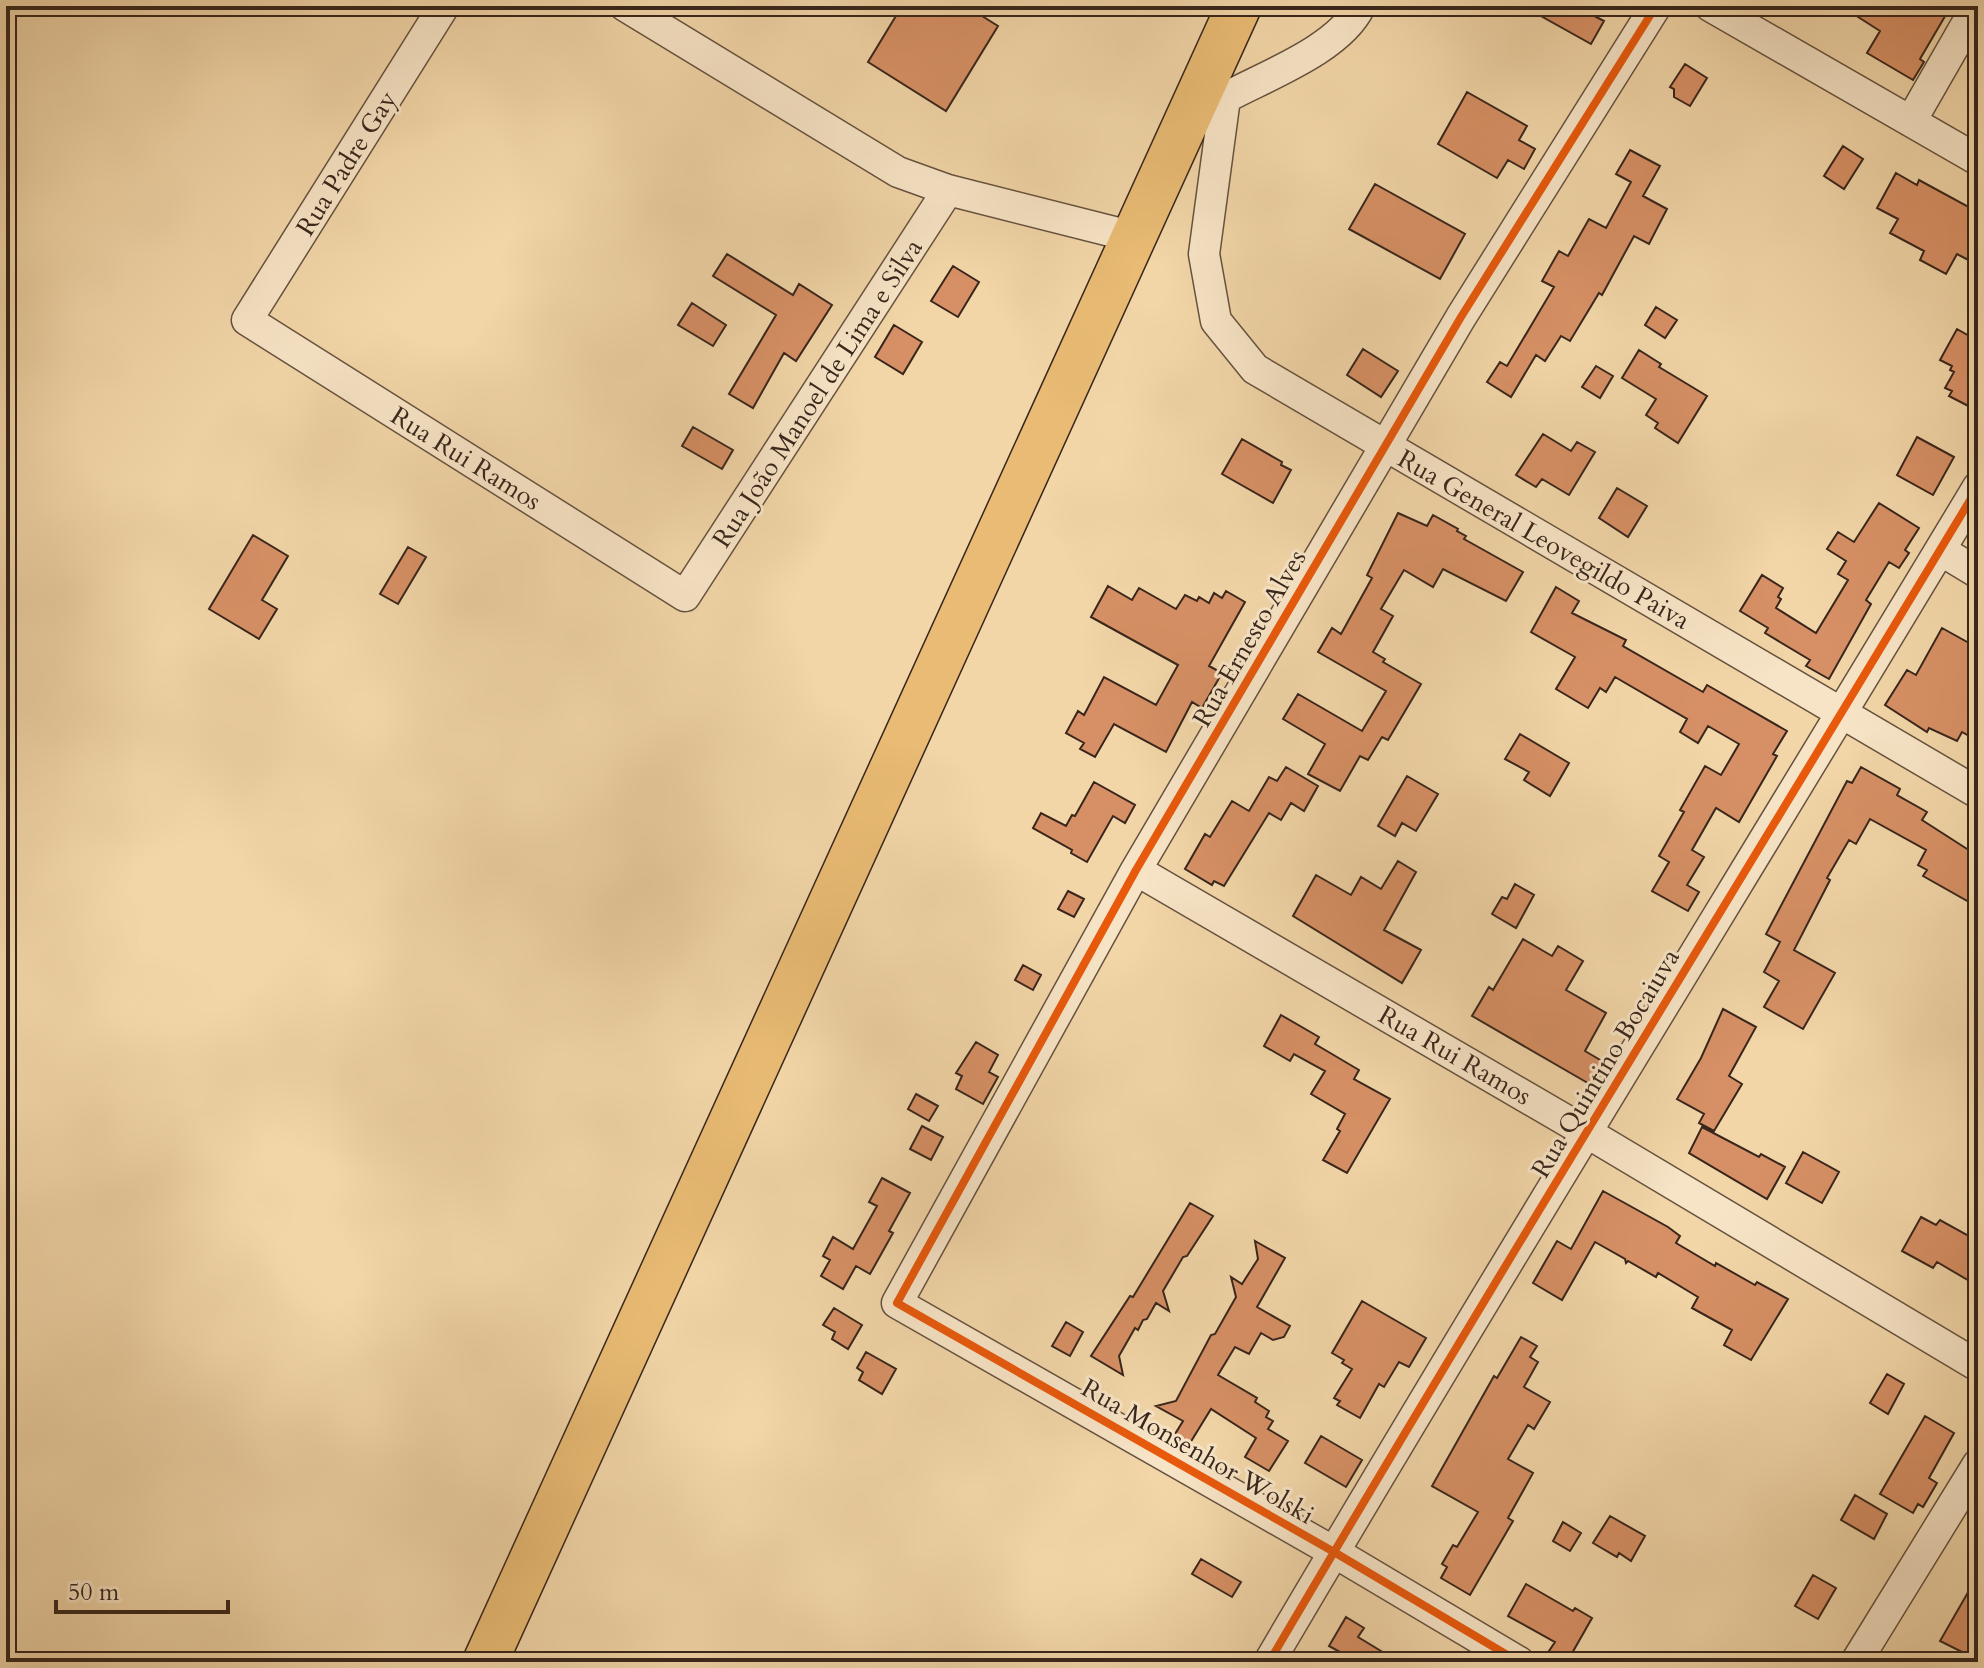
<svg xmlns="http://www.w3.org/2000/svg" width="1984" height="1668" font-family="Cardo,serif">
  <style>
    .building { fill: #d79065; stroke: #38261c; stroke-width: 2 }
    .lines { fill: none; stroke-linecap: round; stroke-linejoin: round }
    .minor-casing { stroke: #66523f; stroke-width: 33 }
    .highway-casing { stroke: #38261c; stroke-width: 47 }
    .minor { stroke: #f7e4c6; stroke-width: 30 }
    .highway { stroke: #e9bb74; stroke-width: 44 }
    .cycleway-casing { stroke: #f7e4c6; stroke-width: 13 }
    .cycleway { stroke: #e8590c; stroke-width: 8 }
    .labels { text-anchor: middle; stroke-width: 6; stroke-linejoin: round; paint-order: stroke }
    .street-label { font-size: 26px; fill: #38261c; stroke: #f7e4c6 }
  </style>
  <rect width="100%" height="100%" fill="#f2d6a8"/>
  <filter id="stains"><feTurbulence type="fractalNoise" baseFrequency=".0025" numOctaves="4"/><feColorMatrix values="0 0 0 0 .2 0 0 0 0 .09 0 0 0 0 .02 0 0 0 .5 -.17"/></filter>
  <radialGradient id="worn" r=".72"><stop offset=".6" stop-color="#630" stop-opacity="0"/><stop offset="1" stop-color="#630" stop-opacity=".3"/></radialGradient>
  <path class="building" d="M902,6H966L998,26L946,111L868,62Z
    M1523,6H1575L1604,21L1591,44Z
    M1841,6H1951L1920,59L1924,62L1913,80L1867,53L1880,31Z
    M1685,64L1707,78L1690,106L1674,97V89L1670,87Z
    M1467,92L1527,126L1519,140L1535,149L1524,169L1508,160L1497,178L1438,144Z
    M1843,146L1863,159L1844,189L1824,176Z
    M1630,150L1660,166L1643,196L1667,209L1649,244L1634,236L1602,295L1599,293L1570,341L1561,336L1545,361L1536,355L1511,397L1487,382L1500,362L1507,366L1554,287L1542,281L1559,251L1568,256L1589,219L1606,228L1631,182L1616,174Z
    M1896,173L1917,185L1919,180L1978,212V265L1957,254L1946,274L1920,260L1924,251L1890,233L1898,219L1877,208Z
    M1375,184L1465,234L1440,279L1349,229Z
    M727,254L793,295L799,284L832,305L796,361L784,353L753,408L729,394L776,315L713,276Z
    M953,266L979,282L958,317L931,301Z
    M692,303L726,325L713,346L678,325Z
    M1656,307L1677,320L1665,338L1645,325Z
    M894,325L922,342L903,374L875,357Z
    M1957,329L1978,341V411L1949,396L1952,391L1945,388L1954,372L1950,370L1952,366L1940,360Z
    M1363,349L1398,371L1381,397L1347,375Z
    M1639,350L1661,364L1659,367L1707,396L1678,443L1655,428L1658,423L1646,415L1656,399L1622,378Z
    M1596,366L1613,376L1600,398L1582,387Z
    M693,427L733,450L722,469L682,446Z
    M1543,434L1571,451L1577,442L1595,452L1569,495L1542,479L1536,487L1516,475Z
    M1917,437L1954,457L1933,495L1897,475Z
    M1242,439L1282,462L1281,465L1291,470L1273,503L1222,474Z
    M1617,488L1647,506L1628,537L1599,518Z
    M1879,503L1919,528L1905,550L1909,553L1899,568L1889,562L1866,600L1871,604L1829,679L1806,666L1810,660L1765,633L1768,628L1740,611L1762,575L1783,588L1778,597L1781,599L1776,608L1816,633L1848,580L1838,574L1846,561L1827,549L1838,532L1854,542Z
    M1398,513L1427,526L1433,515L1458,529L1457,531L1466,536L1464,539L1523,572L1506,601L1443,569L1433,587L1404,570L1381,609L1393,616L1373,652L1385,659L1383,662L1421,684L1388,740L1382,737L1368,760L1360,756L1340,791L1308,774L1325,744L1283,719L1298,694L1362,731L1386,691L1318,652L1332,628L1341,634L1372,578L1367,575Z
    M253,535L288,556L262,600L277,609L259,639L209,609Z
    M408,547L426,557L398,604L380,594Z
    M1108,586L1132,600L1139,588L1176,609L1185,595L1197,601L1199,597L1209,603L1214,593L1222,598L1226,591L1245,602L1209,666L1222,673L1202,708L1192,702L1166,752L1114,724L1095,757L1080,749L1084,743L1066,733L1078,711L1084,715L1104,677L1156,705L1178,665L1091,617Z
    M1556,587L1579,601L1572,613L1626,640L1623,646L1703,692L1707,685L1787,731L1773,754L1777,756L1739,822L1716,808L1692,850L1704,857L1687,885L1699,892L1688,911L1652,891L1669,862L1659,856L1684,812L1680,810L1705,766L1721,775L1739,744L1708,726L1698,743L1680,732L1687,719L1615,677L1606,692L1600,688L1588,708L1556,689L1575,657L1531,632Z
    M1942,628L1978,648V741L1962,732L1957,741L1929,728L1927,732L1885,705L1907,670L1916,675Z
    M1520,734L1569,763L1550,796L1524,780L1529,772L1505,759Z
    M1286,767L1318,786L1304,811L1291,803L1281,820L1269,813L1224,886L1214,881L1212,885L1185,869L1205,834L1210,837L1232,801L1249,811L1269,777L1277,781Z
    M1861,767L1900,789L1897,795L1927,812L1922,820L1978,856V907L1923,876L1927,870L1918,865L1926,850L1870,819L1856,844L1849,840L1827,878L1830,880L1794,950L1835,973L1803,1029L1764,1007L1779,981L1764,972L1780,942L1766,934L1847,781L1852,783Z
    M1407,776L1438,794L1416,831L1402,823L1395,836L1378,826Z
    M1094,782L1135,805L1125,823L1113,816L1087,862L1071,853L1072,850L1033,828L1041,813L1066,826L1072,815L1075,816Z
    M1398,861L1416,872L1384,930L1421,950L1402,983L1293,916L1316,875L1351,895L1361,877L1381,889Z
    M1515,884L1534,895L1516,928L1492,914L1502,897L1507,899Z
    M1068,891L1084,899L1074,917L1058,909Z
    M1523,939L1552,956L1558,946L1583,961L1566,990L1606,1013L1585,1051L1607,1064L1593,1086L1472,1016L1489,987L1493,990Z
    M1023,965L1041,975L1033,990L1015,980Z
    M1723,1009L1756,1027L1729,1076L1742,1084L1714,1131L1699,1123L1704,1114L1677,1099L1701,1058Z
    M1281,1015L1319,1037L1315,1044L1359,1070L1354,1079L1390,1099L1347,1173L1323,1160L1340,1131L1337,1129L1345,1114L1311,1094L1325,1071L1294,1054L1290,1061L1264,1046Z
    M976,1042L998,1055L989,1072L998,1077L983,1104L956,1089L962,1076L956,1073Z
    M916,1094L938,1106L929,1121L908,1109Z
    M922,1126L943,1137L931,1160L910,1149Z
    M1702,1127L1759,1157L1761,1154L1785,1167L1767,1199L1689,1153Z
    M1803,1152L1839,1172L1822,1203L1786,1183Z
    M882,1178L910,1193L889,1231L893,1233L870,1274L856,1266L843,1289L821,1276L830,1260L823,1256L833,1237L853,1249L877,1206L869,1202Z
    M1603,1191L1668,1227L1680,1236L1676,1243L1715,1266L1716,1263L1755,1285L1757,1282L1788,1299L1751,1360L1724,1345L1732,1330L1692,1308L1698,1297L1658,1273L1656,1277L1628,1261L1626,1263L1625,1259L1595,1242L1562,1300L1533,1283L1557,1241L1571,1249Z
    M1190,1203L1213,1216L1187,1256L1183,1257L1163,1291L1169,1311L1156,1303L1147,1319L1143,1320L1138,1330L1135,1328L1119,1356L1123,1375L1091,1356L1130,1296L1133,1297Z
    M1921,1217L1936,1225L1940,1220L1978,1241V1286L1937,1262L1933,1268L1902,1251Z
    M1255,1241L1285,1258L1257,1307L1290,1326L1284,1337L1273,1340L1261,1333L1249,1354L1235,1347L1218,1375L1257,1398L1255,1402L1269,1411L1266,1417L1273,1421L1268,1429L1288,1441L1269,1471L1245,1457L1256,1438L1211,1409L1187,1448L1172,1439L1183,1421L1156,1406L1176,1401L1211,1335L1215,1334L1236,1297L1231,1277L1242,1284L1258,1259Z
    M1362,1301L1426,1338L1409,1367L1399,1362L1384,1387L1379,1384L1360,1418L1337,1405L1340,1401L1334,1398L1352,1369L1342,1363L1344,1360L1332,1353Z
    M834,1308L862,1325L848,1349L832,1339L835,1332L823,1325Z
    M1066,1322L1083,1332L1070,1356L1052,1346Z
    M1521,1337L1537,1346L1530,1357L1538,1362L1524,1387L1550,1402L1534,1429L1528,1425L1508,1459L1533,1473L1508,1518L1513,1521L1470,1595L1441,1578L1447,1567L1442,1564L1453,1545L1457,1547L1478,1512L1432,1486L1494,1376L1497,1378Z
    M866,1352L896,1369L882,1394L859,1380L863,1372L857,1368Z
    M1887,1374L1904,1384L1888,1414L1870,1403Z
    M1925,1416L1954,1433L1929,1478L1937,1483L1923,1507L1918,1504L1913,1513L1880,1494Z
    M1321,1436L1362,1460L1346,1487L1305,1463Z
    M1855,1495L1887,1514L1874,1539L1841,1520Z
    M1610,1516L1645,1536L1631,1561L1619,1553L1617,1557L1593,1543Z
    M1563,1522L1581,1533L1570,1551L1553,1541Z
    M1201,1559L1241,1582L1232,1597L1192,1574Z
    M1813,1575L1836,1588L1818,1619L1795,1606Z
    M1978,1575V1660L1940,1641Z
    M1526,1584L1573,1611L1575,1608L1592,1618L1567,1662L1549,1651L1555,1642L1508,1616Z
    M1346,1617L1364,1628L1358,1637L1399,1662H1358L1329,1646Z"/>
  <g class="lines">
    <defs>
      <path id="minor" d="M444,6L247,320L685,596L948,190
        M625,6L898,172L948,190L1134,237
        M1710,6L1978,160
        M1203,89L1225,98L1204,254L1216,321L1255,369L1978,793
        M1225,98C1265,76 1340,49 1360,6
        M1911,121L1977,6
        M1940,550L1978,573
        M1136,870L1586,1132L1978,1366
        M1269,1662C1501,1268 1742,879 1978,487
        M1519,1662L1334,1552L897,1303L1136,870L1461,317L1656,6
        M1856,1662L1978,1464"/>
      <path id="highway" d="M485,1662L1239,6"/>
    </defs>
    <use href="#minor" class="minor-casing"/>
    <use href="#highway" class="highway-casing"/>
    <use href="#minor" class="minor"/>
    <use href="#highway" class="highway"/>
    <defs>
      <path id="cycleway" d="M1269,1662C1501,1268 1742,879 1978,487
        M1519,1662L1334,1552L897,1303L1136,870L1461,317L1656,6"/>
    </defs>
    <use href="#cycleway" class="cycleway-casing"/>
    <use href="#cycleway" class="cycleway"/>
  </g>
  <g class="labels">
    <g class="street-label">
      <text transform="translate(346 163) rotate(-58)" y="9">Rua Padre Gay</text>
      <text transform="translate(817 393) rotate(-57)" y="9">Rua João Manoel de Lima e Silva</text>
      <text transform="translate(466 458) rotate(32)" y="9">Rua Rui Ramos</text>
      <text transform="translate(1544 539) rotate(30)" y="9">Rua General Leovegildo Paiva</text>
      <text transform="translate(1249 638) rotate(-60)" y="9">Rua Ernesto Alves</text>
      <text transform="translate(1455 1055) rotate(30)" y="9">Rua Rui Ramos</text>
      <text transform="translate(1605 1063) rotate(-59)" y="9">Rua Quintino Bocaiuva</text>
      <text transform="translate(1198 1451) rotate(30)" y="9">Rua Monsenhor Wolski</text>
    </g>
  </g>
  <rect width="1984" height="1668" fill="none" stroke="#f2d6a8" stroke-width="32"/>
  <rect x="8" y="8" width="1968" height="1652" fill="none" stroke="#38261c" stroke-width="4"/>
  <rect x="16" y="16" width="1952" height="1636" fill="none" stroke="#38261c" stroke-width="2"/>
  <path d="M56 1600v12h172v-12" fill="none" stroke="#38261c" stroke-width="4"/>
  <text x="68" y="1600" font-size="24" fill="#38261c" stroke="#f7e4c6" stroke-width="6" paint-order="stroke">50 m</text>
  <rect width="100%" height="100%" filter="url(#stains)"/>
  <rect width="100%" height="100%" fill="url(#worn)"/>
</svg>
